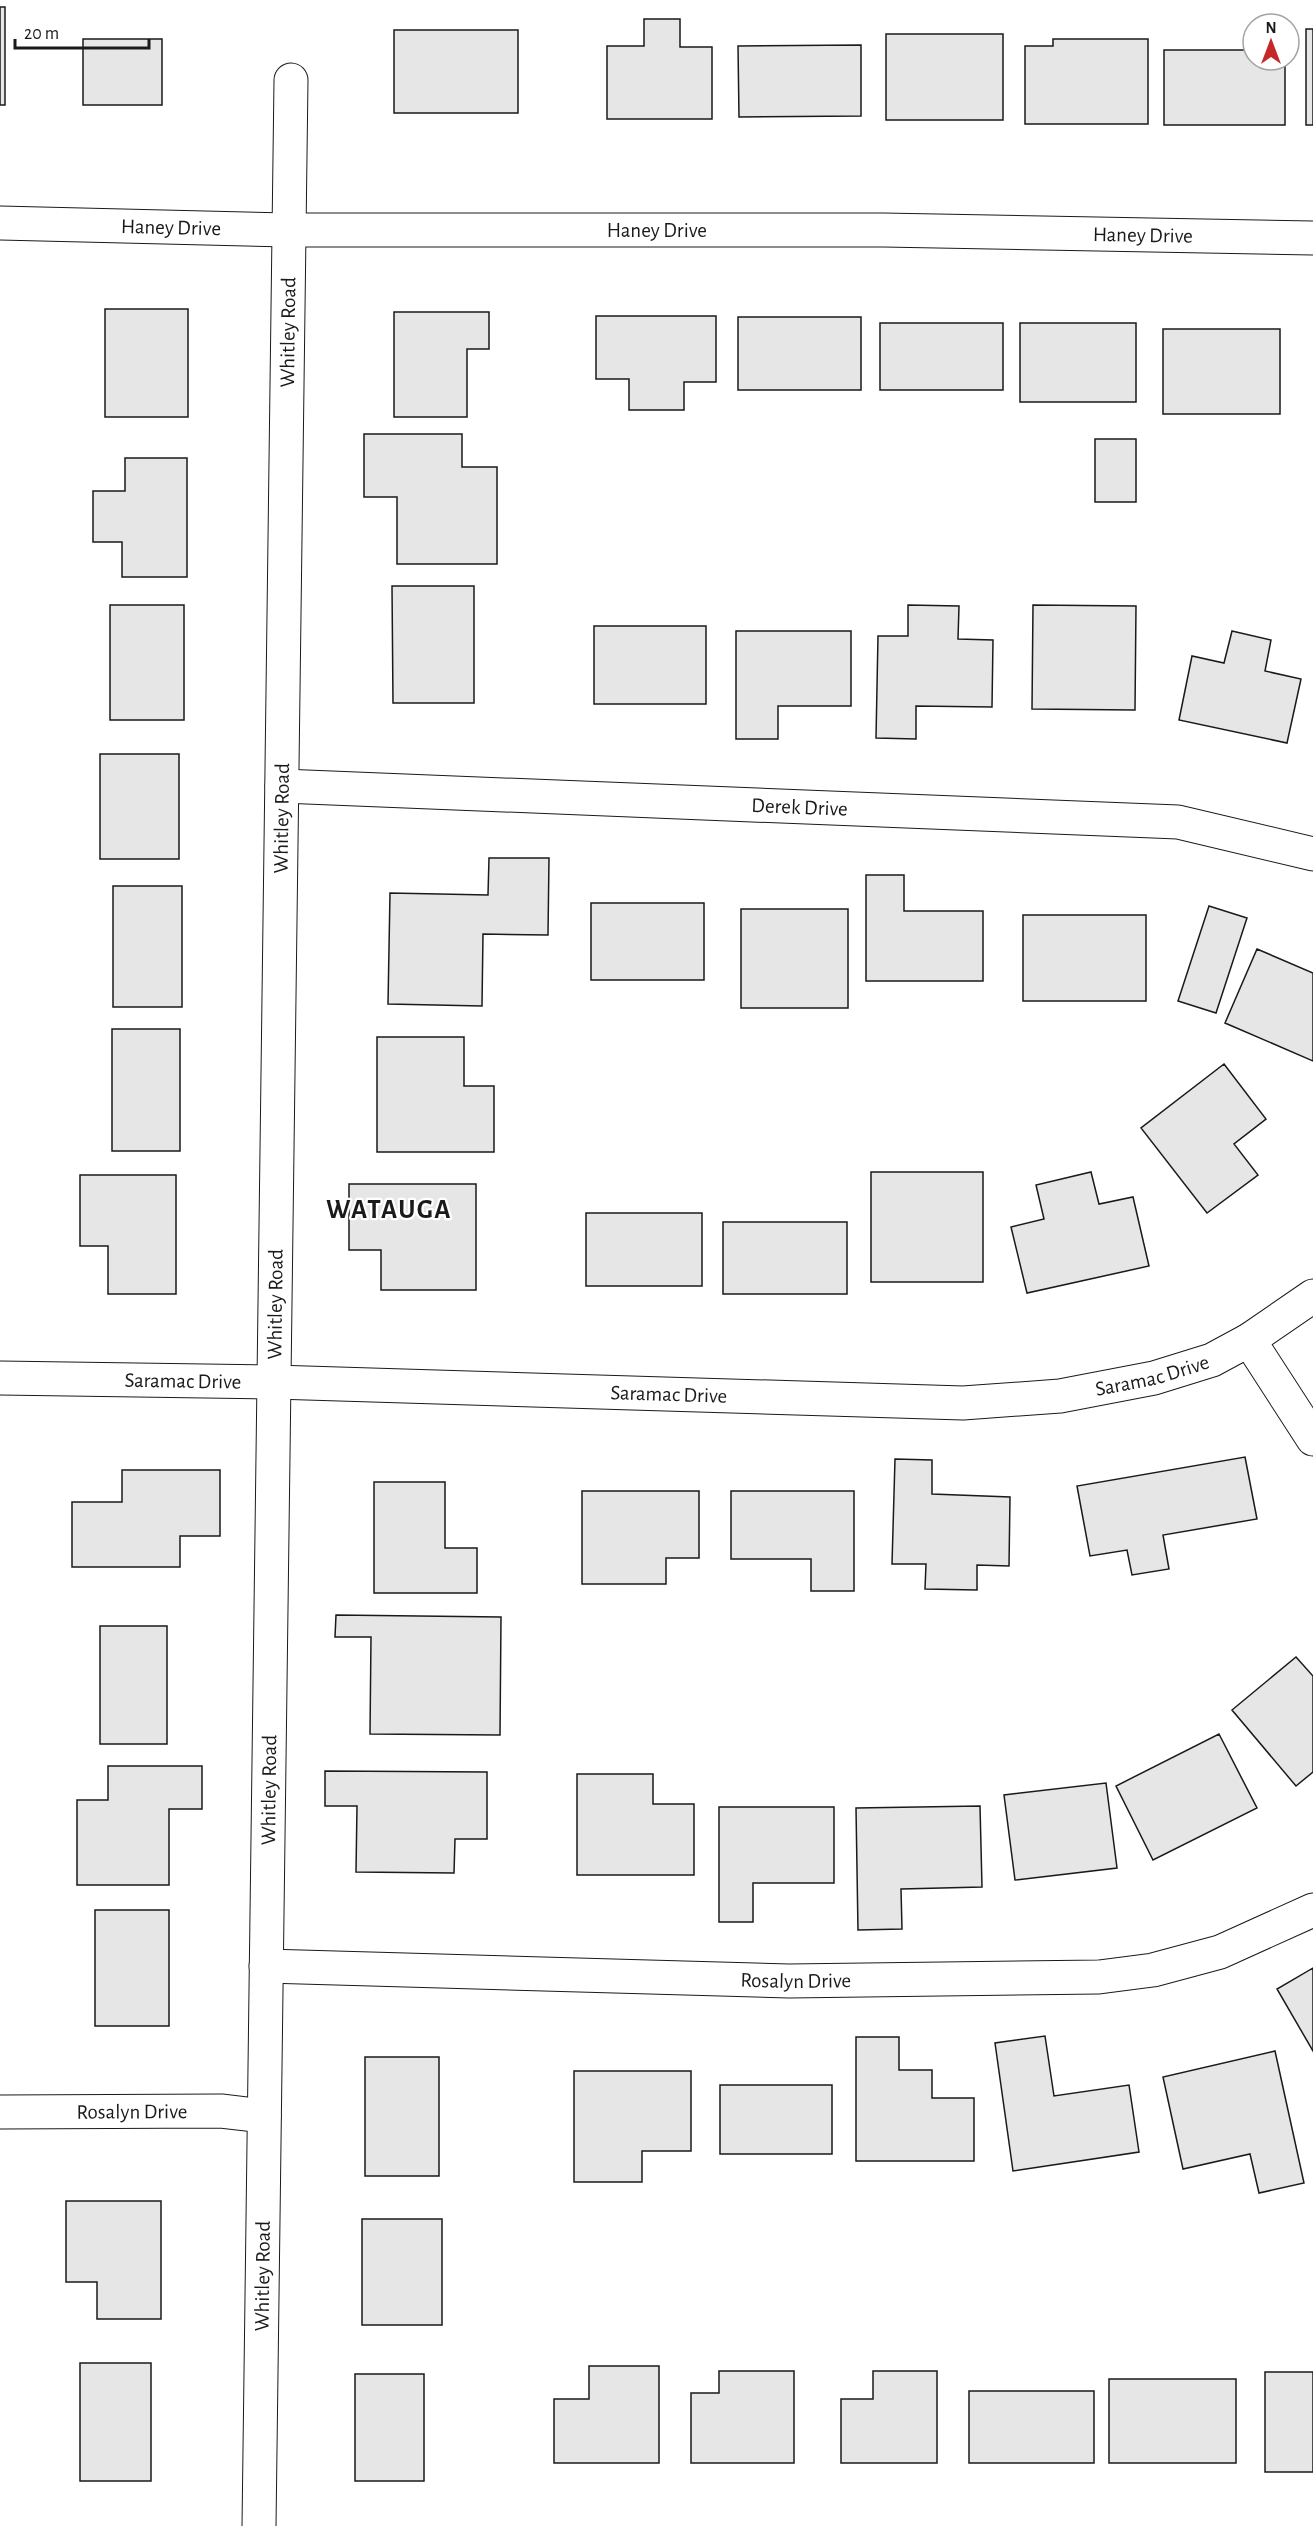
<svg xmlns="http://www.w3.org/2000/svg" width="1313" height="2526" font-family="'Alegreya Sans',sans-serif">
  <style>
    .building { fill: #e6e6e6; stroke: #1a1a1a; stroke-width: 1.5 }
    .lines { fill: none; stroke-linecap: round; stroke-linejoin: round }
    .minor-casing { stroke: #1a1a1a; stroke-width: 35 }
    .minor { stroke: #fff; stroke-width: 33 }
    .labels { text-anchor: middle; stroke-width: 4.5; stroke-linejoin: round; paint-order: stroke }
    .street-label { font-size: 21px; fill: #1a1a1a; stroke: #fff }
    .district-label { font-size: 27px; font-weight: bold; letter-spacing: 1.5px; fill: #1a1a1a; stroke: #fff }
  </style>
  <rect width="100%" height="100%" fill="#fff"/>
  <path class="building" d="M0,7H5V105H0Z
    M644,19H680V47H712V119H607V46H644Z
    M1306,29H1313V125H1306Z
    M394,30H518V113H394Z
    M886,34H1003V120H886Z
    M83,39H162V105H83Z
    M1053,39H1148V124H1025V46H1053Z
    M861,45V116L739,117L738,46Z
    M1164,50H1253V60H1285V125H1164Z
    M105,309H188V417H105Z
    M394,312H489V349H467V417H394Z
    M596,316H716V382H684V410H629V379H596Z
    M738,317H861V390H738Z
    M880,323H1003V390H880Z
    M1020,323H1136V402H1020Z
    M1163,329H1280V414H1163Z
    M364,434H462V467H497V564H397V497H364Z
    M1095,439H1136V502H1095Z
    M125,458H187V577H122V542H93V491H125Z
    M392,586H474V703H393Z
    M110,605H184V720H110Z
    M908,605L959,606L958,639L993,640L992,707L916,706V739L876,738L878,636H908Z
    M1033,605L1136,606L1135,710L1032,709Z
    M594,626H706V704H594Z
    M736,631H851V706H778V739H736Z
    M1232,631L1271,640L1265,671L1301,679L1287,743L1179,720L1192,656L1224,663Z
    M100,754H179V859H100Z
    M489,858H549L548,935L483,934L482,1006L388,1004L390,893L488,895Z
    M866,875H904V911H983V981H866Z
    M113,886H182V1007H113Z
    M591,903H704V980H591Z
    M1209,906L1247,918L1216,1013L1178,1001Z
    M741,909H848V1008H741Z
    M1023,915H1146V1001H1023Z
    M1257,949L1313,973V1061L1225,1023Z
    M112,1029H180V1151H112Z
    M377,1037H464V1086H494V1152H377Z
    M1224,1064L1266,1119L1234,1144L1258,1175L1207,1213L1141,1128Z
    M871,1172H983V1282H871Z
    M1091,1172L1099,1204L1133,1197L1149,1266L1027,1293L1011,1227L1044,1219L1036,1185Z
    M80,1175H176V1294H108V1246H80Z
    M349,1184H476V1290H381V1250H349Z
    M586,1213H702V1286H586Z
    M723,1222H847V1294H723Z
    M1245,1457L1257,1519L1163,1535L1169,1569L1132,1575L1127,1550L1090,1556L1077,1486Z
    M895,1459L932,1460V1494L1010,1497L1009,1566L977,1565V1590L925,1589L926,1564H892Z
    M122,1470H220V1536H180V1567H72V1502H122Z
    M374,1482H445V1548H477V1593H374Z
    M582,1491H699V1558H666V1584H582Z
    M731,1491H854V1591H811V1559H731Z
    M336,1615L501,1617L500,1735L370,1734L371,1637H335Z
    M100,1626H167V1744H100Z
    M1296,1657L1313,1676V1772L1296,1786L1232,1710Z
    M1219,1734L1257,1808L1153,1860L1116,1786Z
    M108,1766H202V1809H169V1885H77V1800H108Z
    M325,1771L487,1772V1839H455L454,1873L356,1872L357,1806H325Z
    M577,1774H653V1804H694V1875H577Z
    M1106,1783L1117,1868L1015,1880L1004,1795Z
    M980,1806L982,1887L901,1889L902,1929L858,1930L856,1808Z
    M719,1807H834V1883H753V1922H719Z
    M95,1910H169V2026H95Z
    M1313,1968V2051L1277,1989Z
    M1045,2036L1054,2096L1129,2085L1139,2152L1013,2171L995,2043Z
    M856,2037H899V2070H932V2098H974V2161H856Z
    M1275,2051L1304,2183L1259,2193L1250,2154L1183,2169L1163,2077Z
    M365,2057H439V2176H365Z
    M574,2071H691V2151H642V2182H574Z
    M720,2085H832V2154H720Z
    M66,2201H161V2319H97V2282H66Z
    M362,2219H442V2325H362Z
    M80,2363H151V2481H80Z
    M589,2366H659V2463H554V2399H589Z
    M719,2371H794V2463H691V2393H719Z
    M873,2371H937V2463H841V2399H873Z
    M1265,2372H1313V2472H1265Z
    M355,2374H424V2481H355Z
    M1109,2379H1236V2463H1109Z
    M969,2391H1094V2463H969Z"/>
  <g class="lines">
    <defs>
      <g id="minor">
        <path id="s1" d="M0,223L289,230H883L1313,238"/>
        <path id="s2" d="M282,786L1178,822L1313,854"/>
        <path d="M1249,1340L1313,1439"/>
        <path id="s3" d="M0,1378L274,1382L963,1403L1060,1396L1154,1378L1212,1360L1249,1340L1313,1296"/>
        <path id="s4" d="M266,1966L789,1981L1099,1977L1153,1970L1220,1952L1313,1910"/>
        <path id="s5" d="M0,2112L221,2111L264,2116"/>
        <path id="s6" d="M259,2526L291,80"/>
      </g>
    </defs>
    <use href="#minor" class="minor-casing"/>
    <use href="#minor" class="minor"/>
  </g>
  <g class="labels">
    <g class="street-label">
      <text dy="7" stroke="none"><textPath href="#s1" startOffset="171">Haney Drive</textPath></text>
      <text dy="7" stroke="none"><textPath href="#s1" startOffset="657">Haney Drive</textPath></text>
      <text dy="7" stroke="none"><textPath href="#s1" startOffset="1143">Haney Drive</textPath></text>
      <text dy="7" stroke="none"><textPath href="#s6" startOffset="2194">Whitley Road</textPath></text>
      <text dy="7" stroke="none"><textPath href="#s2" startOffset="518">Derek Drive</textPath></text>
      <text dy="7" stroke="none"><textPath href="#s6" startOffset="1708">Whitley Road</textPath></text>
      <text dy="7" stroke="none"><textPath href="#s6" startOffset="1222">Whitley Road</textPath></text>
      <text dy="7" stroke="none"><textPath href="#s3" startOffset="1155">Saramac Drive</textPath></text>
      <text dy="7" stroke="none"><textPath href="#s3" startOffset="183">Saramac Drive</textPath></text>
      <text dy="7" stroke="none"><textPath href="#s3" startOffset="669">Saramac Drive</textPath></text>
      <text dy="7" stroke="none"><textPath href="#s6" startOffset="736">Whitley Road</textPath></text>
      <text dy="7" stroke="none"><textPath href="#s4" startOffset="530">Rosalyn Drive</textPath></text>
      <text dy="7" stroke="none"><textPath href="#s5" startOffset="132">Rosalyn Drive</textPath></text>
      <text dy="7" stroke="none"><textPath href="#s6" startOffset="250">Whitley Road</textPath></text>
    </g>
    <g class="district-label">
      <text x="389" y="1218">WATAUGA</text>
    </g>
  </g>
  <g transform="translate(1271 42)"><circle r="28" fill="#ffffff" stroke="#a3a3a3" stroke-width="1.5"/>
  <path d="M0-4.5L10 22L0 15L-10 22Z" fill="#c62828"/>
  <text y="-9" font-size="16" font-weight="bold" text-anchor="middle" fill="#1a1a1a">N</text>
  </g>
  <path d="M15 39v9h134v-9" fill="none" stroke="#1a1a1a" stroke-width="3"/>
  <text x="24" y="39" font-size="18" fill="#1a1a1a" stroke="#ffffff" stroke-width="4.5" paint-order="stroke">20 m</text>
</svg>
